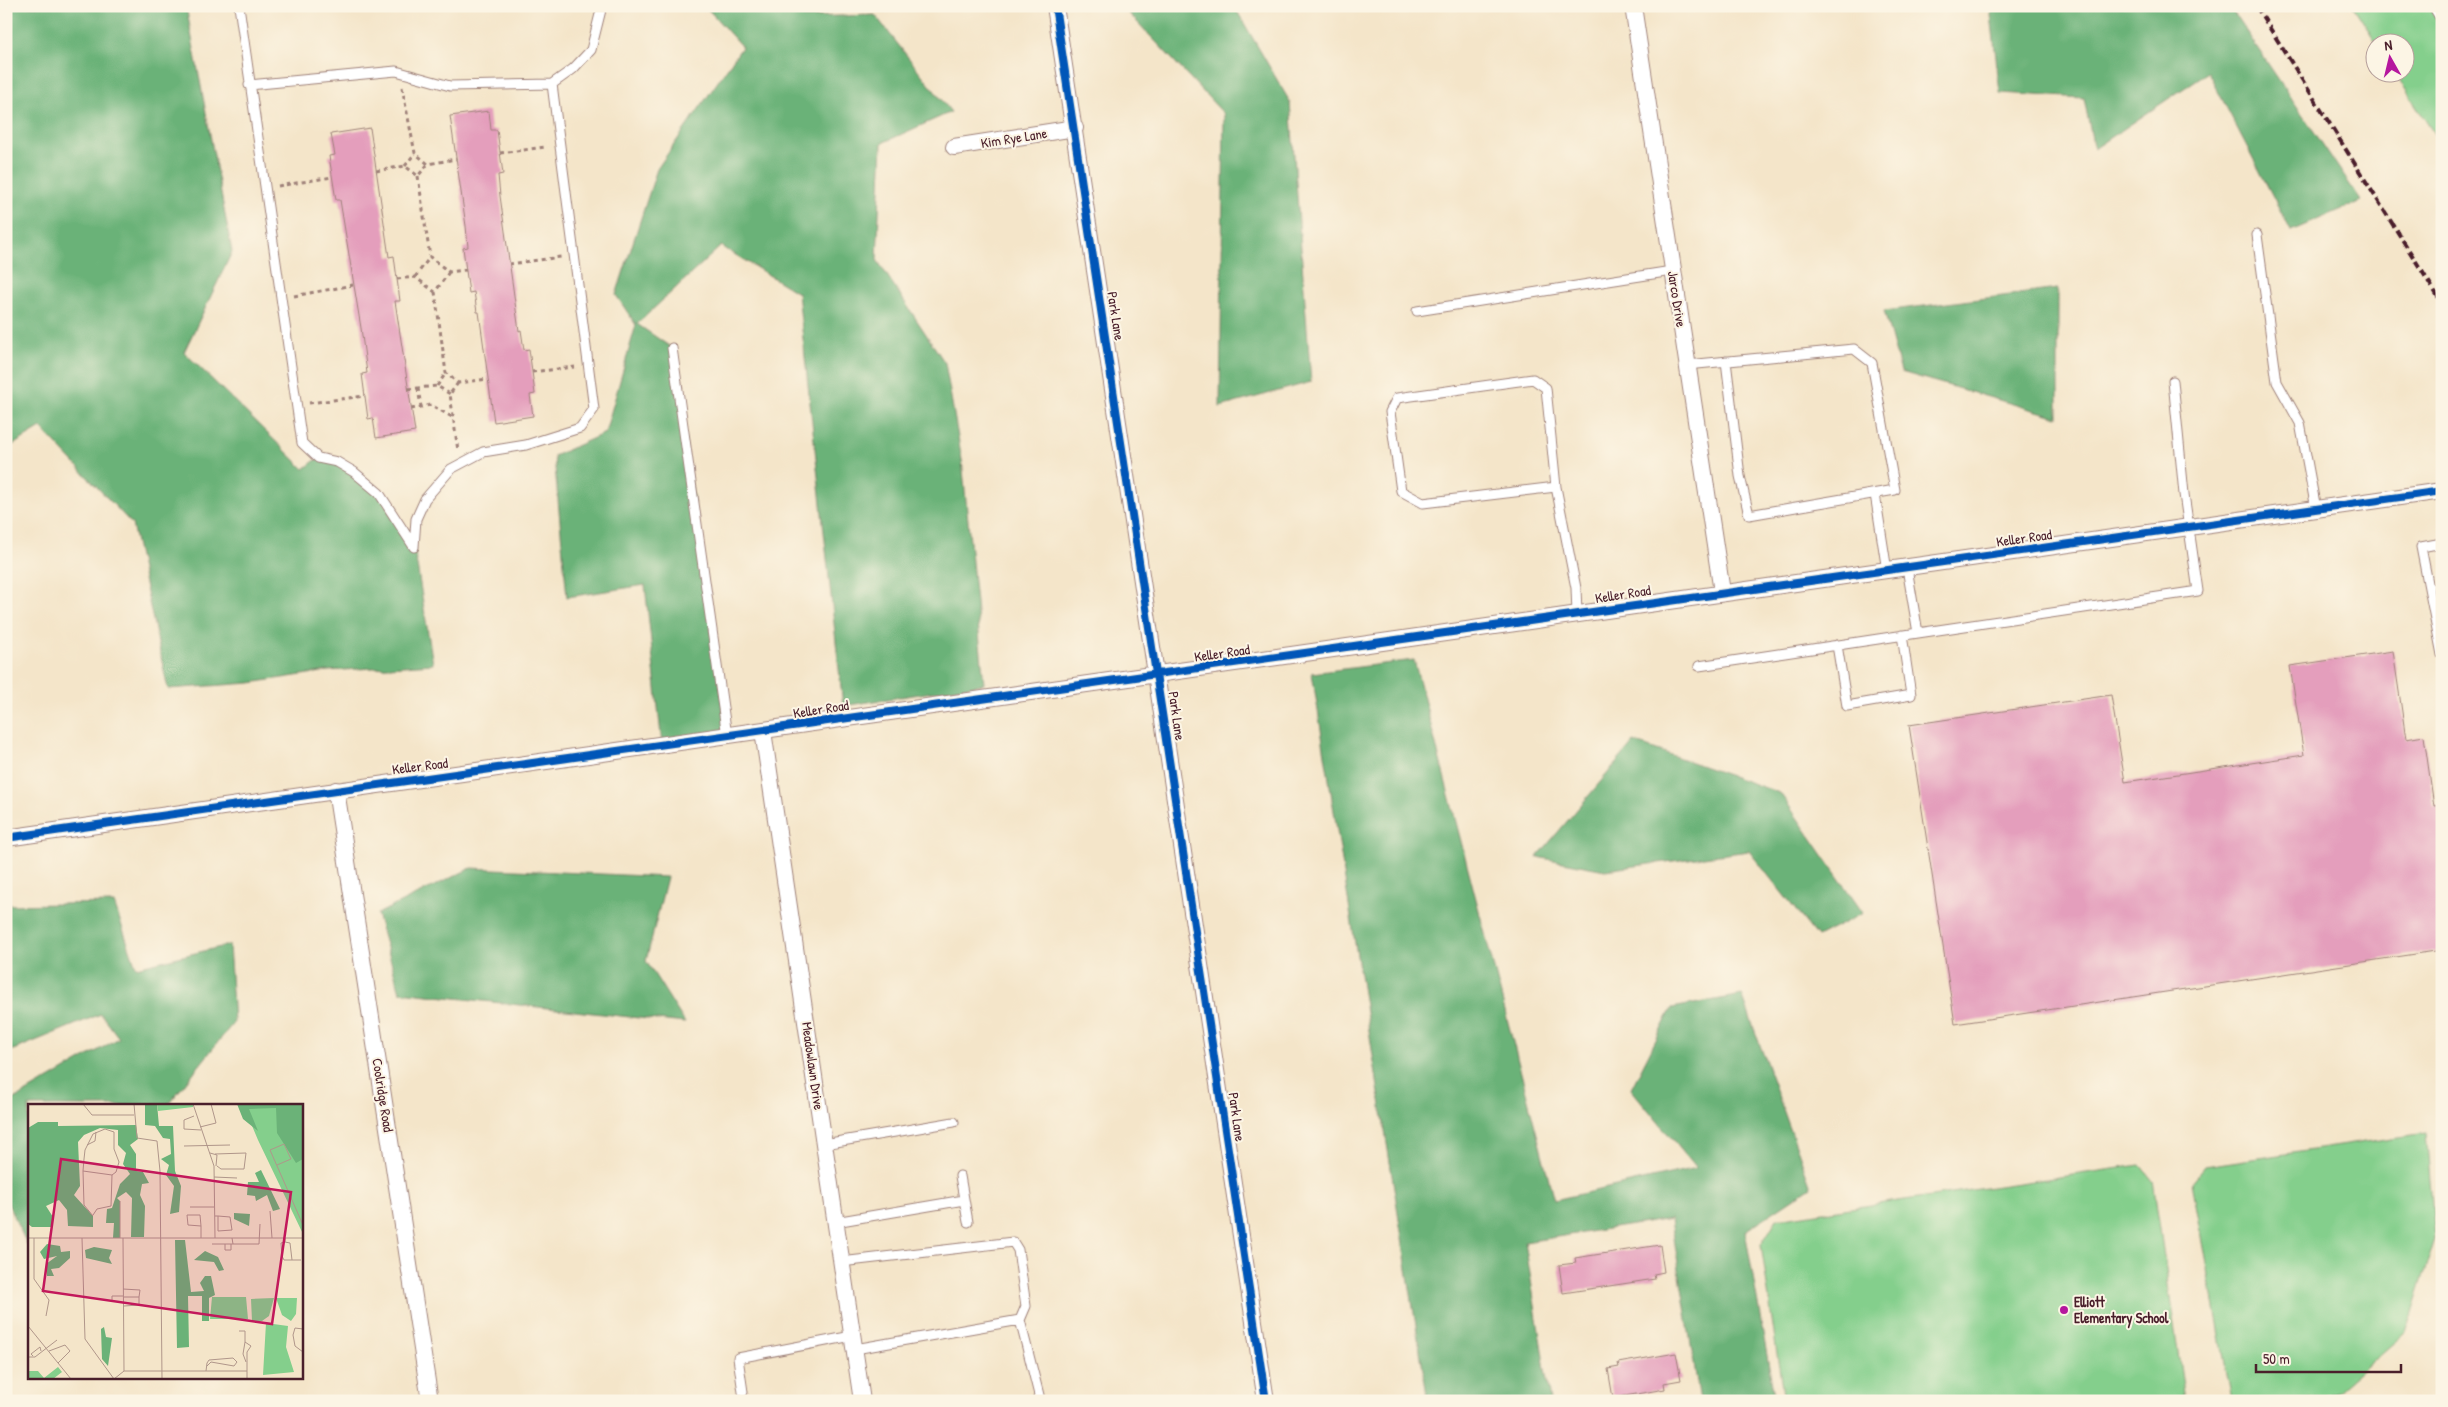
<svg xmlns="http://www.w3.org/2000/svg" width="2448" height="1407" font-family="'Patrick Hand',sans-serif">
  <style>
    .green { fill: #84cf8c; stroke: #67775c }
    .forest { fill: #6bb278; stroke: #5a6852 }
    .building { fill: #e49ebc }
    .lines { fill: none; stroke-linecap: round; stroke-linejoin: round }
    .service-casing { stroke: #9f827a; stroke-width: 11 }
    .minor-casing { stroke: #9f827a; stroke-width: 18 }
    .path { stroke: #9f827a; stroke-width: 3; stroke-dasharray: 4 4; stroke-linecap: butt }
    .service { stroke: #fff; stroke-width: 9 }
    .minor { stroke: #fff; stroke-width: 16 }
    .rail { stroke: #4a1f2b; stroke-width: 4; stroke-dasharray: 8 4; stroke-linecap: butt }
    .cycleway-casing { stroke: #fcf5e5; stroke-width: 11 }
    .cycleway { stroke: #0057b8; stroke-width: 8 }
    .poi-dot { fill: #b5179e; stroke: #fcf5e5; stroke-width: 2 }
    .labels { text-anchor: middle; stroke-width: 4; stroke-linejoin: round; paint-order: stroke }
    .street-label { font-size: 14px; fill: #4a1f2b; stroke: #fcf5e5 }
    .poi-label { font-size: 14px; font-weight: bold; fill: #4a1f2b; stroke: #fcf5e5; text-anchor: start }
    .inset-road { fill: none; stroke: #b0968a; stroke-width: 1 }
    .view { fill: #c2185b; fill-opacity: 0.15; stroke: #c2185b; stroke-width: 2.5 }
    .inset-edge { fill: none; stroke: #4a1f2b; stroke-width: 2.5 }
  </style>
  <rect width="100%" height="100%" fill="#fcf5e5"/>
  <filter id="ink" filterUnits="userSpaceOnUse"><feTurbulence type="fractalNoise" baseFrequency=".02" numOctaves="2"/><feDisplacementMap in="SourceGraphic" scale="10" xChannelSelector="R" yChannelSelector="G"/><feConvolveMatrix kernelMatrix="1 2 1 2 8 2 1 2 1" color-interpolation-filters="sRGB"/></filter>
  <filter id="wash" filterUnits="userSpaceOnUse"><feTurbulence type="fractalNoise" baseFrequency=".0096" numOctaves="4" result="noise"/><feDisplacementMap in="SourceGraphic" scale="20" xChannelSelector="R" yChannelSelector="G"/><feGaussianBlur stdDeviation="1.12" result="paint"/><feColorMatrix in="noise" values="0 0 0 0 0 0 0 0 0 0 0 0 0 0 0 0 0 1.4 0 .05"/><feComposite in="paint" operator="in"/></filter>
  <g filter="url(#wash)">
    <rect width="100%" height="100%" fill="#f4e5c9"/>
    <path class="green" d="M2353,6H2442V146L2395,73L2406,72V42H2376Z
      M2426,1133L2435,1238L2406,1332L2336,1393L2293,1401H2232L2192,1182L2205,1166Z
      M2140,1165L2153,1181L2185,1400L1784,1401L1761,1245L1777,1219Z"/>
    <path class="forest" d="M6,6H186L232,252L184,352L304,469L318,458L337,462L379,493L414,547L433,664L328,671L250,683L168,689L132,524L41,428L6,449Z
      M705,6H802L804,17L875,15L951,112L882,143L877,260L945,363L962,460L984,684L843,706L798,293L721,246L637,324L672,348L727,736L662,745L645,585L567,597L554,456L605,433L636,325L616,295L657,169L742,47Z
      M1234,6L1290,102L1311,382L1220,407L1224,114L1123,7Z
      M1990,6H2229L2361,201L2291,231L2208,72L2094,149L2084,98L2000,93Z
      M2058,289V417L1901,372L1884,311Z
      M1414,660L1554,1200L1696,1168L1631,1089L1672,1008L1742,995L1811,1187L1745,1231L1775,1401H1700L1671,1219L1525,1242L1550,1401H1428L1312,673Z
      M1634,742L1780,793L1863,913L1817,937L1749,851L1605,870L1537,857Z
      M471,868L667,877L646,961L685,1023L400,992L377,914Z
      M114,903L136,967L229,945L234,1022L167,1106H29L27,1244L6,1200V1104L119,1038L101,1014L6,1053V905Z"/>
    <g id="blocks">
      <path class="building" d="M489,111L491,130H497L503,174L498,175L500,196L519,331L521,330L524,350L529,349L535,394L530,395L533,416L494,422L479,312H477L474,292L469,293L463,248L468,247L466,226L450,116Z
        M370,128L389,257L394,256L397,279L400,301H395L415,432L376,438L373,418L368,419L362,374L367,373L361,328L340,200H336L329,156L335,155L331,134Z
        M2393,651L2406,739L2424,736L2434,806L2442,805V950L1955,1024L1909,725L2111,695L2125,782L2304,755L2290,666Z
        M1660,1245L1664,1272L1654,1274L1655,1279L1563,1293L1559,1265L1576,1263L1575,1258Z
        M1676,1353L1681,1380L1664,1383L1665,1389L1613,1398L1608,1369L1619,1367L1618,1363Z"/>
    </g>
  </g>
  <g filter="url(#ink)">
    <use href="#blocks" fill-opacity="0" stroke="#9f827a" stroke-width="1"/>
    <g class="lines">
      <defs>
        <path id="service" d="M239,6L302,443L318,458L337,462L354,472L379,493L414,547
          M2433,6L2442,21
          M249,85L396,71L450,86L552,84L573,69L591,50L602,6
          M2257,235L2277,382L2300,423L2316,509
          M1417,311L1672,271
          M672,348L727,736
          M1687,365L1854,349L1872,363L1895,490L1749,515L1740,476L1726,361
          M1556,487L1546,388L1533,379L1397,398L1390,412L1401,491L1423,503L1556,487L1576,588L1577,614
          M1875,494L1887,571
          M2442,543L2421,547L2442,655
          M414,547L416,519L425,499L451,469L483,452L526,445L580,428L594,409L552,84
          M1907,568L1918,633L2198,591L2184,494L2173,381
          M1837,645L1847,706L1911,695L1902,635
          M1699,666L1918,633
          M824,1144L954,1122
          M960,1176L968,1222
          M835,1222L964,1200
          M841,1262L1013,1242L1018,1250L1026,1306L1020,1320L855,1349
          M1020,1320L1039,1395L1037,1401
          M743,1392L738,1358L852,1336"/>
        <path id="minor" d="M1055,6L1266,1401
          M1633,6L1722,592
          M954,147L1075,128
          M763,731L862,1401
          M336,790L430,1401
          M6,838L2442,491"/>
      </defs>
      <use href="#service" class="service-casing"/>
      <use href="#minor" class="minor-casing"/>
      <path class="path" d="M402,87L415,153L428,164L456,159
        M500,153L546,147
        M405,166L415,153
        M376,171L405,166L418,176L428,164
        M418,176L430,257L449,272L466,270
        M278,186L332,177
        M509,264L561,257
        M449,272L435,292L446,373L458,383L488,379
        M415,277L430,257
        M397,279L415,277L435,292
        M294,296L353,285
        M532,372L575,367
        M458,383L450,394L458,451
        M437,386L446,373
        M418,388L421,407
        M408,389L437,386L450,394
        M309,403L365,396
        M411,409L431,405L452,417"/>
      <use href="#service" class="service"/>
      <use href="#minor" class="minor"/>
      <path class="rail" d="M2256,6L2442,303"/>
      <defs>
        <path id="cycleway" d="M1055,6L1266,1401
          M6,838L2442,491"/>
      </defs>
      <use href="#cycleway" class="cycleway-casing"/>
      <use href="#cycleway" class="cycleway"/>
    </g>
  </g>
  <circle class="poi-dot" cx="2064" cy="1310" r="5"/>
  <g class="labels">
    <g class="street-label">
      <text transform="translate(1014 138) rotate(-9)" y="5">Kim Rye Lane</text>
      <text transform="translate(1677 299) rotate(81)" y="5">Jarco Drive</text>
      <text transform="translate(1116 316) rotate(81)" y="5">Park Lane</text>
      <text transform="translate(2024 538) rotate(-8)" y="5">Keller Road</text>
      <text transform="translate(1623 594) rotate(-9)" y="5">Keller Road</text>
      <text transform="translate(1222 653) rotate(-8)" y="5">Keller Road</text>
      <text transform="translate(821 709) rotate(-9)" y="5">Keller Road</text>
      <text transform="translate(1177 716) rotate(82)" y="5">Park Lane</text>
      <text transform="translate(420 766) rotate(-7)" y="5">Keller Road</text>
      <text transform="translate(813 1066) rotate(82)" y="5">Meadowlawn Drive</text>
      <text transform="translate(383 1095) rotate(81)" y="5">Coolridge Road</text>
      <text transform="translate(1237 1117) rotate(82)" y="5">Park Lane</text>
    </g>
    <g class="poi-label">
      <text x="2074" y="1307">Elliott<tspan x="2074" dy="16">Elementary School</tspan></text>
    </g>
  </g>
  <g transform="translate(28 1104)">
    <rect width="275" height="275" fill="#f4e5c9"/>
    <path d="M129,0H165V3L130,7ZM219,0H275V130L230,36L217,5ZM184,193H218L220,215H182ZM246,194L241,212L234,217H224L223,195ZM248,194H269L268,210L263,217L254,211ZM238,219L260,222L258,243L266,268L235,271ZM30,263L34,268L25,275H0V267H10L16,274Z" fill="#84cf8c"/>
    <path d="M117,0H129L131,22H145L147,67L153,82L151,108L142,110L146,82L138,71L141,61L133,55L143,50L142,35L135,34L127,22L117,21ZM209,0H275V55L268,59L249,29L248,4L221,5L230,27L215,15ZM10,18H30V22L108,21L110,35L102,41L108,50V67L115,68L121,79L114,80L112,91L117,102L116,133H103L104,94L98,88L89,94L92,97V134H85L86,119H78L79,105L84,104L92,80L102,70L95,60L98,49L90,41V26L72,24L56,31L50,38L52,82L46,91L65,112V123L40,122L39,106L31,96L18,102L25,113V123H4L0,120V24ZM233,66L252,105L245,107L239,91L228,97L227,92L219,91L220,78H231L227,69ZM206,109L222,110L221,122L206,115ZM147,136H157L163,188L176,187L172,179L177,172H183L187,191L181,194V217H174V192H160L161,243L149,244ZM19,140L32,142L33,148L42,147V154L31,164L23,165L26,172H19L18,160L29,152L16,155L12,148ZM66,143L84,146L81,154L84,160L58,154L57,146ZM177,147L190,153L196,166L191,167L186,158L166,156ZM76,223L78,233L84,234L80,262L74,255L73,225Z" fill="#6bb278"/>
    <path class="inset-road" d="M55,0L64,11H106M106,0L109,34L129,37L132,67L134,275M165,0L186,62L187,134M166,12L156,16V25L173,26M172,23L188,19L183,0M59,41L67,37L68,28M156,42L202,41M182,49L189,51L188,62M187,50L218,49L216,65H193L189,62M249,61L263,55L256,40L242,46L275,121M55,67L84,71L88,68L91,58L86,45V28L77,25L65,30L57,46L56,55L55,67L56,101L65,112M186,73L209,74M92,97V134M162,103H186M242,107L244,134M65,111L69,105L83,102L84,71M187,112H190L202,113L204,126L190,127V112M173,122L172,111H159L160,121L173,122V134M0,134H275M6,134V175L21,196L18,212M54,134L57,235L86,275M95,134L96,267M204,134L205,140H231L232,120M257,134V138L253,139L254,152L256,156H273M257,138L262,139L264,156M184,140H205M197,140V146H203V140M95,185L112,186L111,193H96M84,196V192H95M96,202L111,201V193M0,222L43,275M275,225L267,224L265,231L267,242L275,248M211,227H217V238L223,242L219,248V275M217,238L215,250L218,258M21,247L37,241L42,247L30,259M5,252L3,250L12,243L13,247M0,253H7L29,236M178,267L179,259L181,256L205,254L209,258L206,262L183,258L179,262M86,275L96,267H219"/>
    <path class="view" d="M33,55L263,88L244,220L15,187Z"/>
    <rect width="275" height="275" class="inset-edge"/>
  </g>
  <rect width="2448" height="1407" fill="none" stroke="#fcf5e5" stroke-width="25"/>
  <g transform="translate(2390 58) rotate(352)"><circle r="24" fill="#fcf5e5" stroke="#b59f9b"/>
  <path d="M0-4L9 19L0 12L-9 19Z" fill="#b5179e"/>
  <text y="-8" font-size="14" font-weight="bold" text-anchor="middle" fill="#4a1f2b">N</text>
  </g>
  <path d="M2256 1364v8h145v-8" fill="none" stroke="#4a1f2b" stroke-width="2.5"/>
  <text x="2263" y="1364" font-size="15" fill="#4a1f2b" stroke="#fcf5e5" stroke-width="4" paint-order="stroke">50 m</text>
</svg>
